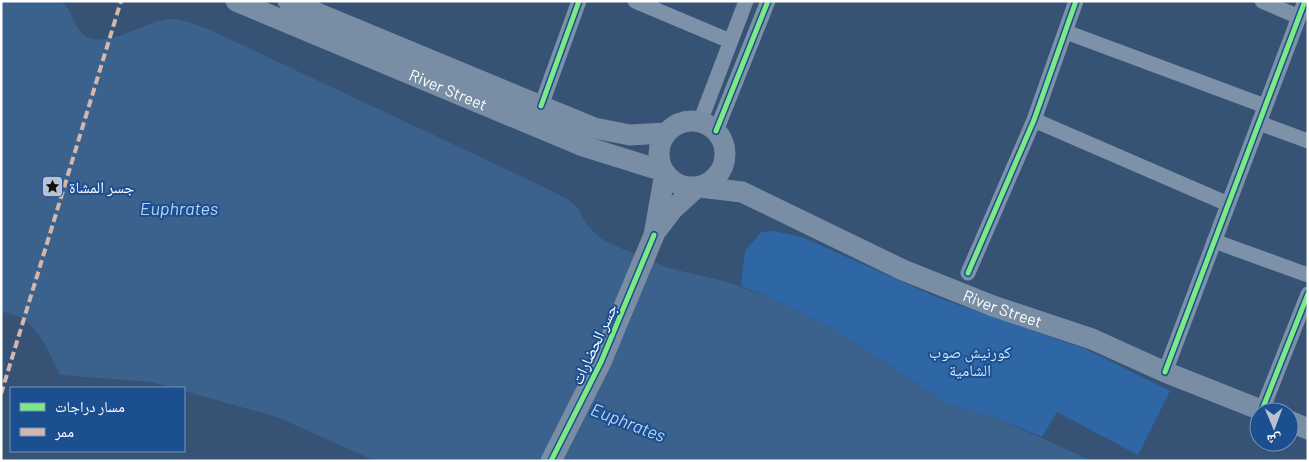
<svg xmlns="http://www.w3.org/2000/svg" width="1309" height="462" font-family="Barlow,'Noto Naskh Arabic',sans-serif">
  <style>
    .green { fill: #2f66a5 }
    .water { fill: #3b618d }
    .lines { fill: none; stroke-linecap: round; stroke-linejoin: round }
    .minor { stroke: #7d92a8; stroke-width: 15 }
    .secondary { stroke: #798da4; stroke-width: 21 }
    .quiet { stroke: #d1b7ad; stroke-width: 4; stroke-dasharray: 8 4; stroke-linecap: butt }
    .cycleway-casing { stroke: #1b4f8f; stroke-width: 8 }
    .cycleway { stroke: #7ce984; stroke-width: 5 }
    .labels { text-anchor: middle; stroke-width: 4; stroke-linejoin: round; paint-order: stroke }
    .street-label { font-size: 16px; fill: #fff; stroke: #1b4f8f }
    .poi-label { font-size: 16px; fill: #fff; stroke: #1b4f8f; text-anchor: start }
    .park-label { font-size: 16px; fill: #cfe3fa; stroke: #1b4f8f }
    .water-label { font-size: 18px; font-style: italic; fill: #b5d3f5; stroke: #1b4f8f }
  </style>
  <rect width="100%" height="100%" fill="#365274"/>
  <path class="green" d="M773,231L802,237L939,298L1086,349L1170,391L1138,455L1057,412L1042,437L997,418L949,405L885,362L831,328L773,299L741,286L745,251L761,232Z"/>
  <path class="water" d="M1,1H61C72,9 73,25 83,34C102,52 146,21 168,19C181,18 194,24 206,28L548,189L569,200L578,208L587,225L600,238L618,247L669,268L728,282L773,299L831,328L885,362L949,405L997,418L1092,461H375L277,417L184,391V388H173L152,382L60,375C46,348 37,315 1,312Z"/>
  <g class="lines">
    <path class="minor" d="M635,1L730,41
      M1262,1L1299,17
      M1066,32L1265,106
      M541,106L579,1
      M1034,120L1228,204
      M700,122L746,1
      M1259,123L1308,141
      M716,131L768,1
      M1214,241L1308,275
      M968,273L1034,120L1076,1
      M1165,372L1305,1
      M1262,410L1308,294"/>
    <g class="secondary">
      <path id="s1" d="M236,1L583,146L663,171"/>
      <path d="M288,1L594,128L630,135L666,133"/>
      <circle cx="692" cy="154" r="33"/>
      <path id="s2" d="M700,187L742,192L903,270L993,306L1092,339L1165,372L1266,412"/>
      <path d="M657,230L673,209L697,187"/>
      <path d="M1289,421L1308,429"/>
      <path d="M551,461L601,362L654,235L665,173"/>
    </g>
    <path class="quiet" d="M1,394L121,1"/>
    <defs>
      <path id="cycleway" d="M541,106L579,1
        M716,131L768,1
        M968,273L1034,120L1076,1
        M1165,372L1305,1
        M1262,410L1308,294
        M551,461L601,362L654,235"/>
    </defs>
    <use href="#cycleway" class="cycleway-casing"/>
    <use href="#cycleway" class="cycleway"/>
  </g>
  <defs>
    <symbol id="sight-square" viewBox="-11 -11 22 22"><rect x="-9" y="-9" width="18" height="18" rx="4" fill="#b9c2ce" stroke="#1b4f8f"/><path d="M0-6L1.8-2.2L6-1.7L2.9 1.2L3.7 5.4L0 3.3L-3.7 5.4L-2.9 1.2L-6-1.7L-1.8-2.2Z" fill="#111"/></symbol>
  </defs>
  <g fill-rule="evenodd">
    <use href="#sight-square" x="40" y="174" width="25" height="25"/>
  </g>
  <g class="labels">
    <g class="street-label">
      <text dy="6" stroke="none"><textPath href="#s1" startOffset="230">River Street</textPath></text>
      <text dy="6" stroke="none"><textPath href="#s2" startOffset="328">River Street</textPath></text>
      <text transform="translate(594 344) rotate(-65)" y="6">جسر الحضارات</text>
    </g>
    <g class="poi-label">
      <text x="69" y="193">جسر المشاة</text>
    </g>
    <g class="park-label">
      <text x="970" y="358">كورنيش صوب<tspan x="970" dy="18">الشامية</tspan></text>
    </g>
    <g class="water-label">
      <text x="179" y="215">Euphrates</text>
      <text transform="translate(628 423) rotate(21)" y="6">Euphrates</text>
    </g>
  </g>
  <rect width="1309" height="462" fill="none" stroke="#ffffff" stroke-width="5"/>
  <rect x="10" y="387" width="175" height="65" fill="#1b4f8f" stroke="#7695bc"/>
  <rect x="20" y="403" width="25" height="8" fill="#7ce984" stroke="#7695bc"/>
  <text x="55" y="412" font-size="15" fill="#ffffff">مسار دراجات</text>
  <rect x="20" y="428" width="25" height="8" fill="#d1b7ad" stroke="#7695bc"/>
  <text x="55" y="437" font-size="15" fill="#ffffff">ممر</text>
  <g transform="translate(1274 427) rotate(179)"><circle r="24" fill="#1b4f8f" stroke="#7695bc"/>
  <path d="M0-4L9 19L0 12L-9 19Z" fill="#b9c2ce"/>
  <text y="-8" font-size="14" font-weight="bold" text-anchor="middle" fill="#ffffff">ش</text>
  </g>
</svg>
